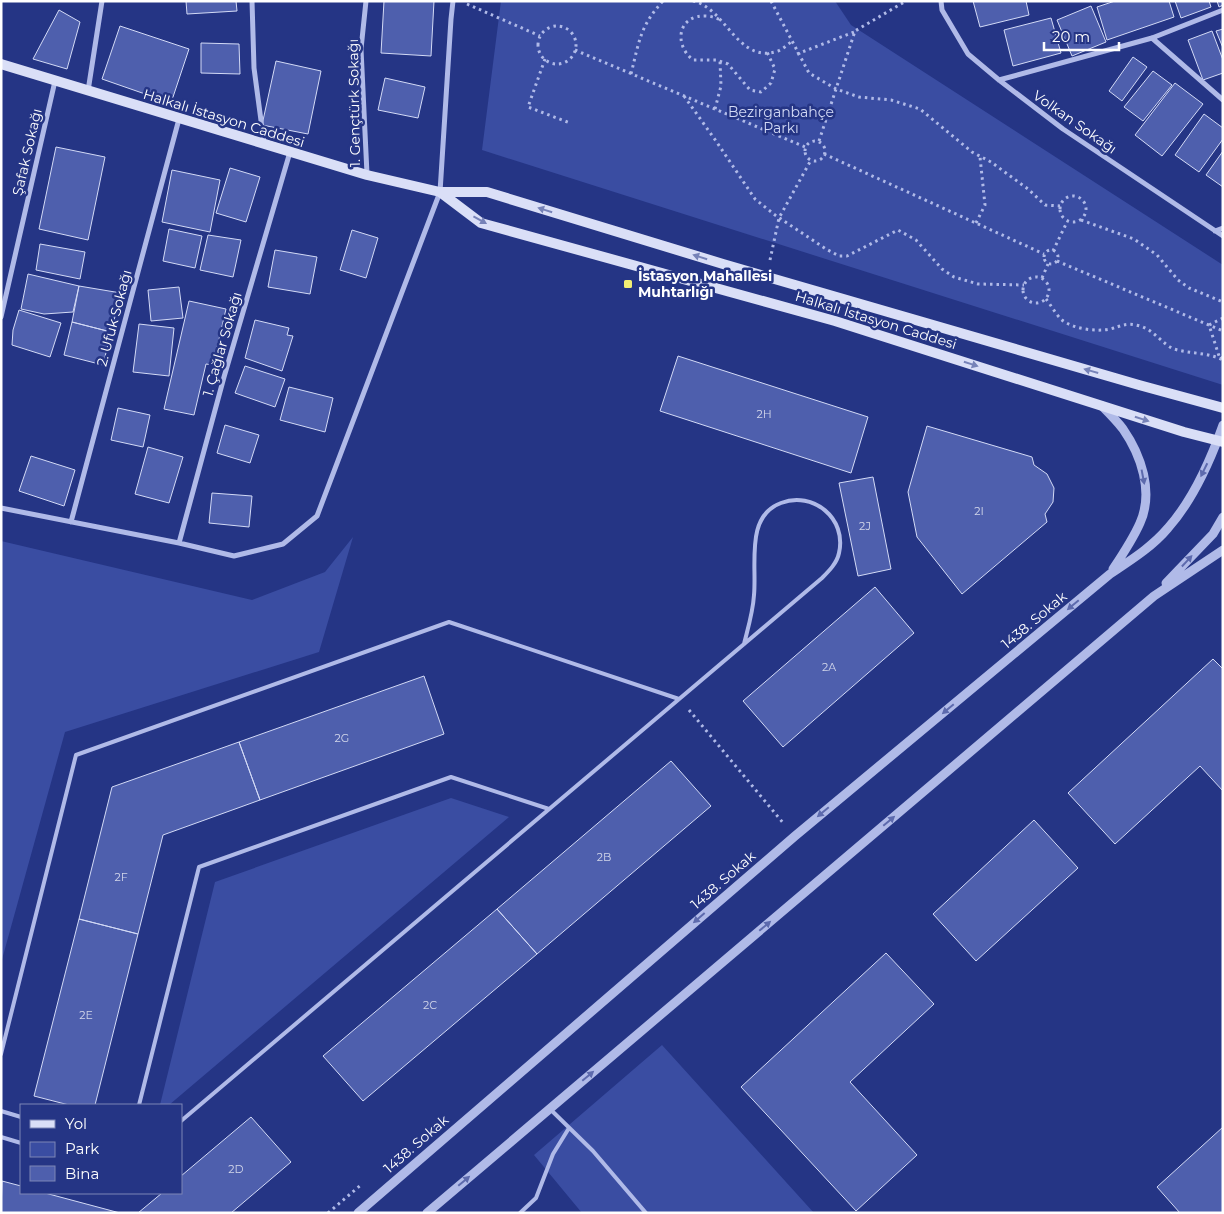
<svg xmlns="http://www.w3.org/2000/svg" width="1224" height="1214" font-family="Montserrat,sans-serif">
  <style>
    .green { fill: #3a4da2 }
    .building { fill: #4e5fad; stroke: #d3daf6 }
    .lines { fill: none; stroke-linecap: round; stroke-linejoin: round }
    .path { stroke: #b0bae8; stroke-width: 3; stroke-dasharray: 2.5 4; stroke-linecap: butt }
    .service { stroke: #b0bae8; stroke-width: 4 }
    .minor { stroke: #b0bae8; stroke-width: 5 }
    .tertiary { stroke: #b0bae8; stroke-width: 9 }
    .secondary { stroke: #dadff7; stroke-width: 10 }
    .oneway { fill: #7682b8 }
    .oneway2 { fill: #5d6aad }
    .poi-dot { fill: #f2ef74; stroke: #253585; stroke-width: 2 }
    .labels { text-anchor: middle; stroke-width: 5; stroke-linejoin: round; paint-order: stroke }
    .number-label { font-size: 11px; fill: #d3d7ea }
    .street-label { font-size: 14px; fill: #fff; stroke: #253585 }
    .park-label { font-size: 14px; fill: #d3daf6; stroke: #253585 }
    .poi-label { font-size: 14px; font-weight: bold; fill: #fff; stroke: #253585; text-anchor: start }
  </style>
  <rect width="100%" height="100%" fill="#253585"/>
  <path class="green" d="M501,1H835L851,25L1223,265V385L482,150Z
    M353,537L319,652L65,732L1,963V541L252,600L325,572Z
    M451,798L509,817L169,1105H160L215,882Z
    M662,1045L814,1213H582L534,1155Z"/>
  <path class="building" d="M186,1H236L237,11L187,14Z
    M384,1H434L431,56L381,53Z
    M973,1H1026L1029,15L980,27Z
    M1115,1H1169L1174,17L1107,40L1097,7Z
    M1175,1H1209L1211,7L1181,18Z
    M1217,1H1223V5L1219,7Z
    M1091,6L1106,42L1072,56L1057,20Z
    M59,10L80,22L67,69L33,59Z
    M1051,18L1061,53L1013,66L1004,30Z
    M120,26L189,49L171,103L102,79Z
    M1223,29V48L1216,31Z
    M1212,31L1223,60V73L1203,80L1188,40Z
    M201,43L239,44L240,74L201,73Z
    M1133,57L1147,67L1122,101L1109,91Z
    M276,61L321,71L308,134L262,125Z
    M1153,71L1172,85L1143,121L1124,107Z
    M385,78L425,87L418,118L378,110Z
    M1175,83L1203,104L1162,156L1135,135Z
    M1204,114L1223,128V139L1199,172L1175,155Z
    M56,147L105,157L88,240L39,229Z
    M1223,151V187L1206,175Z
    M230,168L260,177L246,222L216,213Z
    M172,170L220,180L210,232L162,222Z
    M169,229L202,236L195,268L163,261Z
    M352,230L378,238L366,278L340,270Z
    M208,235L241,240L233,277L200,270Z
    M40,244L85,252L80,279L36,270Z
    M275,250L317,257L310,294L268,287Z
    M28,274L79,286L73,312L44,314L21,309Z
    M79,286L121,293L111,332L72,322Z
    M179,287L183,318L151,321L148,290Z
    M189,301L226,309L213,365L206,364L194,415L164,409Z
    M19,310L61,323L50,357L12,345L13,330Z
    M255,320L289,328L287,335L293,336L282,371L245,358Z
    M72,322L111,332L103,365L64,355Z
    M139,324L174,328L169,376L133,372Z
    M678,356L868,417L851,473L660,411Z
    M245,366L285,379L275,407L235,393Z
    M289,387L333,398L325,432L280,420Z
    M118,408L150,415L143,447L111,440Z
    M225,425L259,435L250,463L217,453Z
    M927,426L1032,457L1034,465L1047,474L1054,488L1053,502L1045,514L1047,522L962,594L917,537L908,492Z
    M148,447L183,457L169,503L135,494Z
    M31,456L75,470L64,506L19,491Z
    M873,477L891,569L858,576L839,483Z
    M212,493L252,496L249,527L209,523Z
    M875,587L914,633L783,747L743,701Z
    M1213,659L1223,669V791L1200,766L1115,844L1068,793Z
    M424,676L444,734L260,800L239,742Z
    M239,742L260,800L163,835L138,934L79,919L112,787Z
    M671,761L711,806L537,954L497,909Z
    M1034,820L1078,868L976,961L933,914Z
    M497,909L537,954L363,1101L323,1056Z
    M79,919L138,934L95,1105H69L34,1096Z
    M886,953L934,1004L850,1082L917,1155L856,1211L741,1087Z
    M251,1117L291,1162L231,1213H138L162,1193H181V1176Z
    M1223,1127V1213H1180L1157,1187Z
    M2,1181L21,1186V1193H45L120,1213H1Z"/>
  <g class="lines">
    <path class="path" d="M693,1C726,8 738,65 778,51C783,49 787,45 791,42
      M771,1L809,73L836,89L859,97L891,100L920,109L972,152L991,162L1028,189L1045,205L1060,206
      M467,4L540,36
      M719,19C715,18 711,16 707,16C678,14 673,44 693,60H716L728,64L750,90L761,92L771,83L775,69L767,52
      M538 45a19 19 0 1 1 38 0a19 19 0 1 1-38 0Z
      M575,50L805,147
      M797,54L854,32
      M545,59L528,107L570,123
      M631,74C639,42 640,26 663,1
      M684,96L716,141L755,199L775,215L826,249L839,256H847L898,230L916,240L942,269L954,277L978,284L1024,285
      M715,109L721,86L720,61
      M805 151a10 10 0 1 1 20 0a10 10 0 1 1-20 0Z
      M819,141L855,31L906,1
      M824,154L1044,254
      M1060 209a13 13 0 1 1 26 0a13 13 0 1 1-26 0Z
      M1081,220L1134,239L1157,255L1178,280L1189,288L1223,302
      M976,223L985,205L980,157
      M1044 257a7 7 0 1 1 14 0a7 7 0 1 1-14 0Z
      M1053,251L1067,222
      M770,260L779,218L811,160
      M1057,261L1223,331
      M1023 290a13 13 0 1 1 26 0a13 13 0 1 1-26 0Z
      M1042,278L1048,264
      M1046,299C1051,305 1056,315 1062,320C1073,329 1097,332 1110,329C1122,326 1126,322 1140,326C1154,330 1162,344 1174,349C1190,354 1207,352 1223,360
      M1223,318L1209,325L1220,359L1223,357
      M689,710L784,824
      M328,1213L362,1184"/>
    <path class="service" d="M1,1054L76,755L449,622L679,699
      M139,1105L199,867L451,777L549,809
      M550,1109L593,1151L646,1213
      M1,1111L21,1117
      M181,1121L822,578C829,571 837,563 839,553C847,518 813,491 781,503C745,516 757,565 754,595C753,612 748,628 744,644
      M1,1137L21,1143
      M520,1213L536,1198L553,1154L569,1128"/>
    <path class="minor" d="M252,1L254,68L264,143
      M366,1L361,49L367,174
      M941,1L942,10L968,54L999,80L1063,129L1223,236
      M1152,38L1223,100
      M999,80L1152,38L1223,10
      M88,91L102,1
      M1215,231L1223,228
      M1,317L55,81
      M1,508L179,543L234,556L283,544L317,516L440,192L451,19L453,1
      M71,522L179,119
      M179,543L224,377L290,152"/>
    <path class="tertiary" d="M1102,406C1109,413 1117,421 1123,429C1141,455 1154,492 1140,523C1133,539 1123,554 1113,569
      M1166,583L1213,534L1223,517
      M358,1213L795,836L1110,574C1131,560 1152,547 1168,528C1192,501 1211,459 1223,425
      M427,1213L1154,596L1223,550"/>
    <path class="secondary" d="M1,64L367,175L440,192H487L723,264L1139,385L1223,408
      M440,192L481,223L835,321L1184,432L1223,442"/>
  </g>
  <defs><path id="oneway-solid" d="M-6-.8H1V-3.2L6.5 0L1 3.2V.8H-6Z" transform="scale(1.25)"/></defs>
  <g class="oneway">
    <use href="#oneway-solid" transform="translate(545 210) rotate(-163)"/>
    <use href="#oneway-solid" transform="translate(480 220) rotate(29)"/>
    <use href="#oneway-solid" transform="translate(700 257) rotate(-163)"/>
    <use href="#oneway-solid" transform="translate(971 364) rotate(18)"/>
    <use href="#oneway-solid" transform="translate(1091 371) rotate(-164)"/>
    <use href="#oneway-solid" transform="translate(1142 419) rotate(18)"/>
  </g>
  <g class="oneway2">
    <use href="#oneway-solid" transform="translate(1204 470) rotate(116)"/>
    <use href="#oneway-solid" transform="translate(1143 477) rotate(79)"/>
    <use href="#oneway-solid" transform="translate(1187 561) rotate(-47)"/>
    <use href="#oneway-solid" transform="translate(1073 605) rotate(140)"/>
    <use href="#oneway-solid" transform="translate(948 709) rotate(140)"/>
    <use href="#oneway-solid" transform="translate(823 812) rotate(140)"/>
    <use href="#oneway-solid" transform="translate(889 821) rotate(-40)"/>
    <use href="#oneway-solid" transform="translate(699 918) rotate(139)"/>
    <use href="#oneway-solid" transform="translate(765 926) rotate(-40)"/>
    <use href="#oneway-solid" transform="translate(588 1076) rotate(-40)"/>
    <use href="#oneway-solid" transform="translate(464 1181) rotate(-40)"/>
  </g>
  <rect class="poi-dot" x="623" y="279" width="10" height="10" rx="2.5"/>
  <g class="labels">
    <g class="number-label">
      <text x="764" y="418">2H</text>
      <text x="979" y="515">2I</text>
      <text x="865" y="530">2J</text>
      <text x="829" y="671">2A</text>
      <text x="342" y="742">2G</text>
      <text x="604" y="861">2B</text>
      <text x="121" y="881">2F</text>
      <text x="430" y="1009">2C</text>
      <text x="86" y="1019">2E</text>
      <text x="236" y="1173">2D</text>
    </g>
    <g class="street-label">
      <text transform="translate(354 103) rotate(-91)" y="5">1. Gençtürk Sokağı</text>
      <text transform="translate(224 118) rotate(17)" y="5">Halkalı İstasyon Caddesi</text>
      <text transform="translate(1075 122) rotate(35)" y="5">Volkan Sokağı</text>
      <text transform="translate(27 152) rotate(-77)" y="5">Şafak Sokağı</text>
      <text transform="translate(114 318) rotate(-75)" y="5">2. Ufuk Sokağı</text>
      <text transform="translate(876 320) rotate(17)" y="5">Halkalı İstasyon Caddesi</text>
      <text transform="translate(222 344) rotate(-74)" y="5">1. Çağlar Sokağı</text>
      <text transform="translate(1034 620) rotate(-40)" y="5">1438. Sokak</text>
      <text transform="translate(723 880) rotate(-41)" y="5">1438. Sokak</text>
      <text transform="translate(416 1144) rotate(-41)" y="5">1438. Sokak</text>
    </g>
    <g class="park-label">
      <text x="781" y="117">Bezirganbahçe<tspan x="781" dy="16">Parkı</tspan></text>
    </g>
    <g class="poi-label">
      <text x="638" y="281">İstasyon Mahallesi<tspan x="638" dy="16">Muhtarlığı</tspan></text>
    </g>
  </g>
  <rect width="1224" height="1214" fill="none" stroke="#ffffff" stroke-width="5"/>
  <rect x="20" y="1104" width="162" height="90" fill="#253585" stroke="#7c86b6"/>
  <rect x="30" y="1120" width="25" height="8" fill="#dadff7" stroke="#7c86b6"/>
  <text x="65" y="1129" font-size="15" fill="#ffffff">Yol</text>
  <rect x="30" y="1142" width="25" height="15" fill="#3a4da2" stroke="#7c86b6"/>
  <text x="65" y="1154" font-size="15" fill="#ffffff">Park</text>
  <rect x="30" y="1166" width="25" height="15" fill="#4e5fad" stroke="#7c86b6"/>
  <text x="65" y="1179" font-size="15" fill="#ffffff">Bina</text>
  <path d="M1044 42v8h75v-8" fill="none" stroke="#ffffff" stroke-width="2.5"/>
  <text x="1052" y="42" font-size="15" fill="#ffffff" stroke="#253585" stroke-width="4" paint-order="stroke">20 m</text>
</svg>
